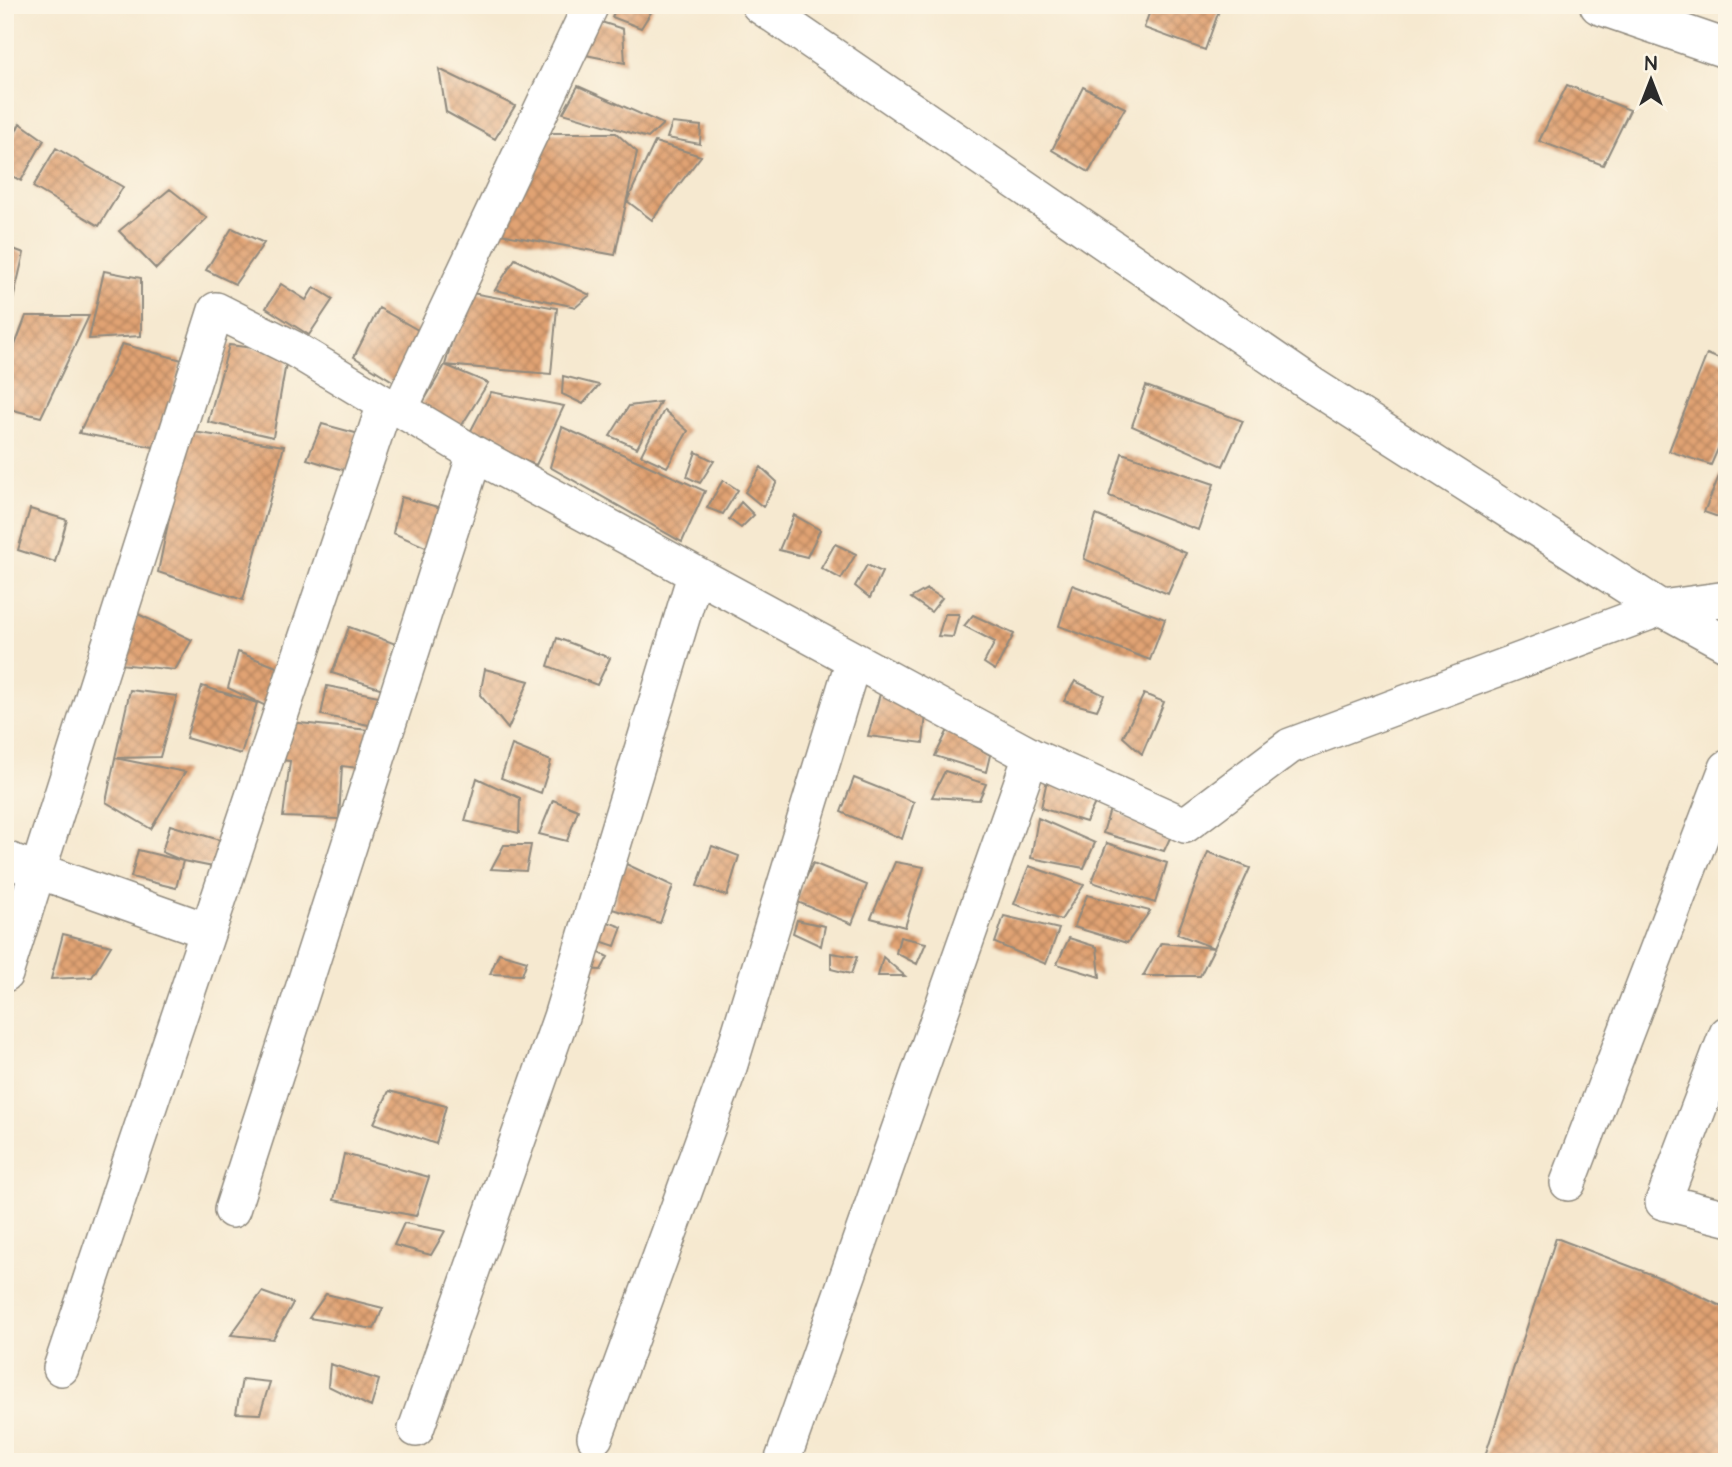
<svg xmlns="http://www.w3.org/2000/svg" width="1732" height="1467" font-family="'Architects Daughter',sans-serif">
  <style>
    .building { fill: url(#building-cross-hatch) }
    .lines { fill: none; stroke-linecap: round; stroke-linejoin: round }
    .minor-casing { stroke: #908a7e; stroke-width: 38 }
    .highway-casing { stroke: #908a7e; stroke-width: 41 }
    .minor { stroke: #fff; stroke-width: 35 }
    .highway { stroke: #fff; stroke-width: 38 }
  </style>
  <defs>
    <pattern id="building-cross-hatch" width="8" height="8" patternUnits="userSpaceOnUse" patternTransform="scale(1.75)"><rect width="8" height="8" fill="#e1a373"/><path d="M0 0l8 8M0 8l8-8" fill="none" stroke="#b7855f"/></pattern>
  </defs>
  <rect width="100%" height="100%" fill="#fcf5e5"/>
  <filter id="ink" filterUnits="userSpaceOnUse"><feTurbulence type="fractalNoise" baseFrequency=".0143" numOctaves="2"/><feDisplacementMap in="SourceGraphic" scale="14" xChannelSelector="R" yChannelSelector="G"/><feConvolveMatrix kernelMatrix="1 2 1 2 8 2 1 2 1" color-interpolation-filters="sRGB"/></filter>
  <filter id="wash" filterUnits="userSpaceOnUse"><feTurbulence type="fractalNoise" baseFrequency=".00686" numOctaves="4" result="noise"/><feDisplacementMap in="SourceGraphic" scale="28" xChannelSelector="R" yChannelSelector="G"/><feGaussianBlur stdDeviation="1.57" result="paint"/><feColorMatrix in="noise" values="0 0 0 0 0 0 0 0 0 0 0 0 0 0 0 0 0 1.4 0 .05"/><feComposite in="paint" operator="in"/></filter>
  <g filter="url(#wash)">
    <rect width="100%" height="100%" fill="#f6e9d0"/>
    <g id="blocks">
      <path class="building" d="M617,5H647L653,9L641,28L612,17Z
        M1152,5H1221L1205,50L1144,28Z
        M592,19L623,29L625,63L576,53Z
        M439,69L515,106L495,139L446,112Z
        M1567,85L1630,110L1603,165L1539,141Z
        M578,86L663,124L648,138L563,113Z
        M1083,87L1125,108L1089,172L1052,150Z
        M20,123L44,140L21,181L5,172V155Z
        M672,123L701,126L700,144L667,138Z
        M550,133H616L637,152L615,255L495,233Z
        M655,142L701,156L652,220L627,201Z
        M56,148L123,187L99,226L33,187Z
        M170,189L207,218L156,269L119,231Z
        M232,228L264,243L235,284L206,270Z
        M5,246L24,253L6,330H5Z
        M515,259L590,295L576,307L495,290Z
        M104,271L141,278V336L89,339Z
        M281,284L306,300L314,287L333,299L309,335L266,308Z
        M466,292L557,308L551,374L445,365Z
        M379,308L423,333L396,383L354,357Z
        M26,316H89L41,417L5,408V372Z
        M122,344L182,360L159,448L79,433Z
        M229,345L288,352L273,437L208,422Z
        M1707,354L1727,362V428L1711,465L1669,451Z
        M445,365L488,383L457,433L418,411Z
        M563,376L599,385L583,404L562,394Z
        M1146,386L1243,421L1223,466L1132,426Z
        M491,392L564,406L536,465L466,440Z
        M660,402L637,448L610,436L629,406Z
        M664,410L688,431L667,467L641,455Z
        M322,424L359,434L350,472L307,459Z
        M562,427L705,491L682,542L550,467Z
        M187,431L284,446L243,600L158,572Z
        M696,452L714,461L700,483L687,477Z
        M1122,453L1214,484L1198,530L1109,496Z
        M761,467L777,482L763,507L745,492Z
        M1720,474L1727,476V520L1704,512Z
        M723,480L738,490L723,514L707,508Z
        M401,497L445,509L430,549L393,533Z
        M741,502L754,515L741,528L729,519Z
        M30,509L67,520L55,562L18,550Z
        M794,515L820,530L807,557L779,550Z
        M1096,515L1186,553L1168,594L1084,559Z
        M835,544L856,554L841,579L821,568Z
        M867,565L882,572L870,598L855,586Z
        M1072,585L1165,619L1150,660L1059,626Z
        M927,589L942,598L931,612L911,598Z
        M138,614L192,640L175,670L119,664Z
        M945,614H959L953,637L938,636Z
        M973,615L1014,634L995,670L984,663L995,642L964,626Z
        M349,627L396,644L383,689L332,673Z
        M557,638L610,658L597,685L548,666Z
        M238,652L287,671L270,708L228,688Z
        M485,669L529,681L508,729L480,695Z
        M1075,681L1104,695L1097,710L1064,701Z
        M202,686L257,703L241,754L186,738Z
        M327,686L389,698L383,728L321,715Z
        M130,690L177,696L160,757L115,758L185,772L151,829L106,802L115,758Z
        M880,694L926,714L923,743L868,736Z
        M1144,694L1164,702L1142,754L1123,737Z
        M289,722L369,730L359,768L342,766L339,819L283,817L290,761L280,760Z
        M948,730L990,755L986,772L935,756Z
        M512,745L551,761L541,793L501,778Z
        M945,771L986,784L979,800L932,797Z
        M477,778L520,798L519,833L465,821Z
        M854,778L914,802L902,839L841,812Z
        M1047,780L1096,801L1086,822L1041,808Z
        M553,800L578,810L567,841L539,834Z
        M1110,809L1170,838L1164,851L1103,833Z
        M1038,818L1095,843L1084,868L1031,858Z
        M170,825L226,842L218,868L183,861L176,888L131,877L138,850L183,861L162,852Z
        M1107,843L1167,863L1155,903L1092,882Z
        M504,845H531L526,871L491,869Z
        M712,846L739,856L727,896L697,886Z
        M1208,852L1250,868L1214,948L1177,934Z
        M895,862L924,867L905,927L871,918Z
        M624,863L673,886L660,923L612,909Z
        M813,863L867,885L852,924L795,901Z
        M1029,866L1084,885L1061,920L1014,904Z
        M1087,895L1150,911L1127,943L1074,927Z
        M1004,916L1059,929L1046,964L995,943Z
        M597,918L622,927L615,946L588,937Z
        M797,920L825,926L821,946L793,933Z
        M63,934L111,946L92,977L51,979Z
        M900,937L926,943L917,964L896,953Z
        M1069,938L1097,947L1100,977L1057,964Z
        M1161,943L1214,948L1200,976H1143Z
        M586,946L608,957L601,970L580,969Z
        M499,953L527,961L522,975L490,974Z
        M831,953L857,957L851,974L831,969Z
        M883,957L905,976H878Z
        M389,1091L446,1106L436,1144L374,1123Z
        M344,1154L429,1177L416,1216L334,1200Z
        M404,1223L445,1231L431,1255L394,1245Z
        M1556,1238L1666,1280L1727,1309V1462H1483Z
        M262,1292L293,1303L273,1339L231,1335Z
        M326,1294L383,1308L374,1329L309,1318Z
        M330,1364L379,1380L371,1407L328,1386Z
        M242,1379L270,1382L260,1414L236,1413Z"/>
    </g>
  </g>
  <g filter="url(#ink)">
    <use href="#blocks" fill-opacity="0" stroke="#908a7e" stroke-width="2"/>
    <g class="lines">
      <defs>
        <path id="minor" d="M759,5L1312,385L1661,608L1727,644
          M400,409L591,5
          M5,859L208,931
          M5,974L216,310L294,349L385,404L400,409L475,454L1031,756L1185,825L1290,746L1661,608L1727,599
          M1727,1034L1663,1202L1727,1218
          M1568,1183L1727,768
          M232,1210L475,454
          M61,1368L385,404
          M416,1429L561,1017L695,575
          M595,1437L727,1074L853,662
          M782,1462L1031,756"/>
        <path id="highway" d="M1599,5L1727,49"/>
      </defs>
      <use href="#minor" class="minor-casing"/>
      <use href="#highway" class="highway-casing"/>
      <use href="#minor" class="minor"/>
      <use href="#highway" class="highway"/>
    </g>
  </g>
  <rect width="1732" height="1467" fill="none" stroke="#fcf5e5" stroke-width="28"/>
  <g transform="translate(1651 80)" stroke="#fcf5e5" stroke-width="5" paint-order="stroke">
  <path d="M0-5L12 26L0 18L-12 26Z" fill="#2b2b2b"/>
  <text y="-10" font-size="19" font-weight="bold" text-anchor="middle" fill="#2b2b2b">N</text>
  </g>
</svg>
